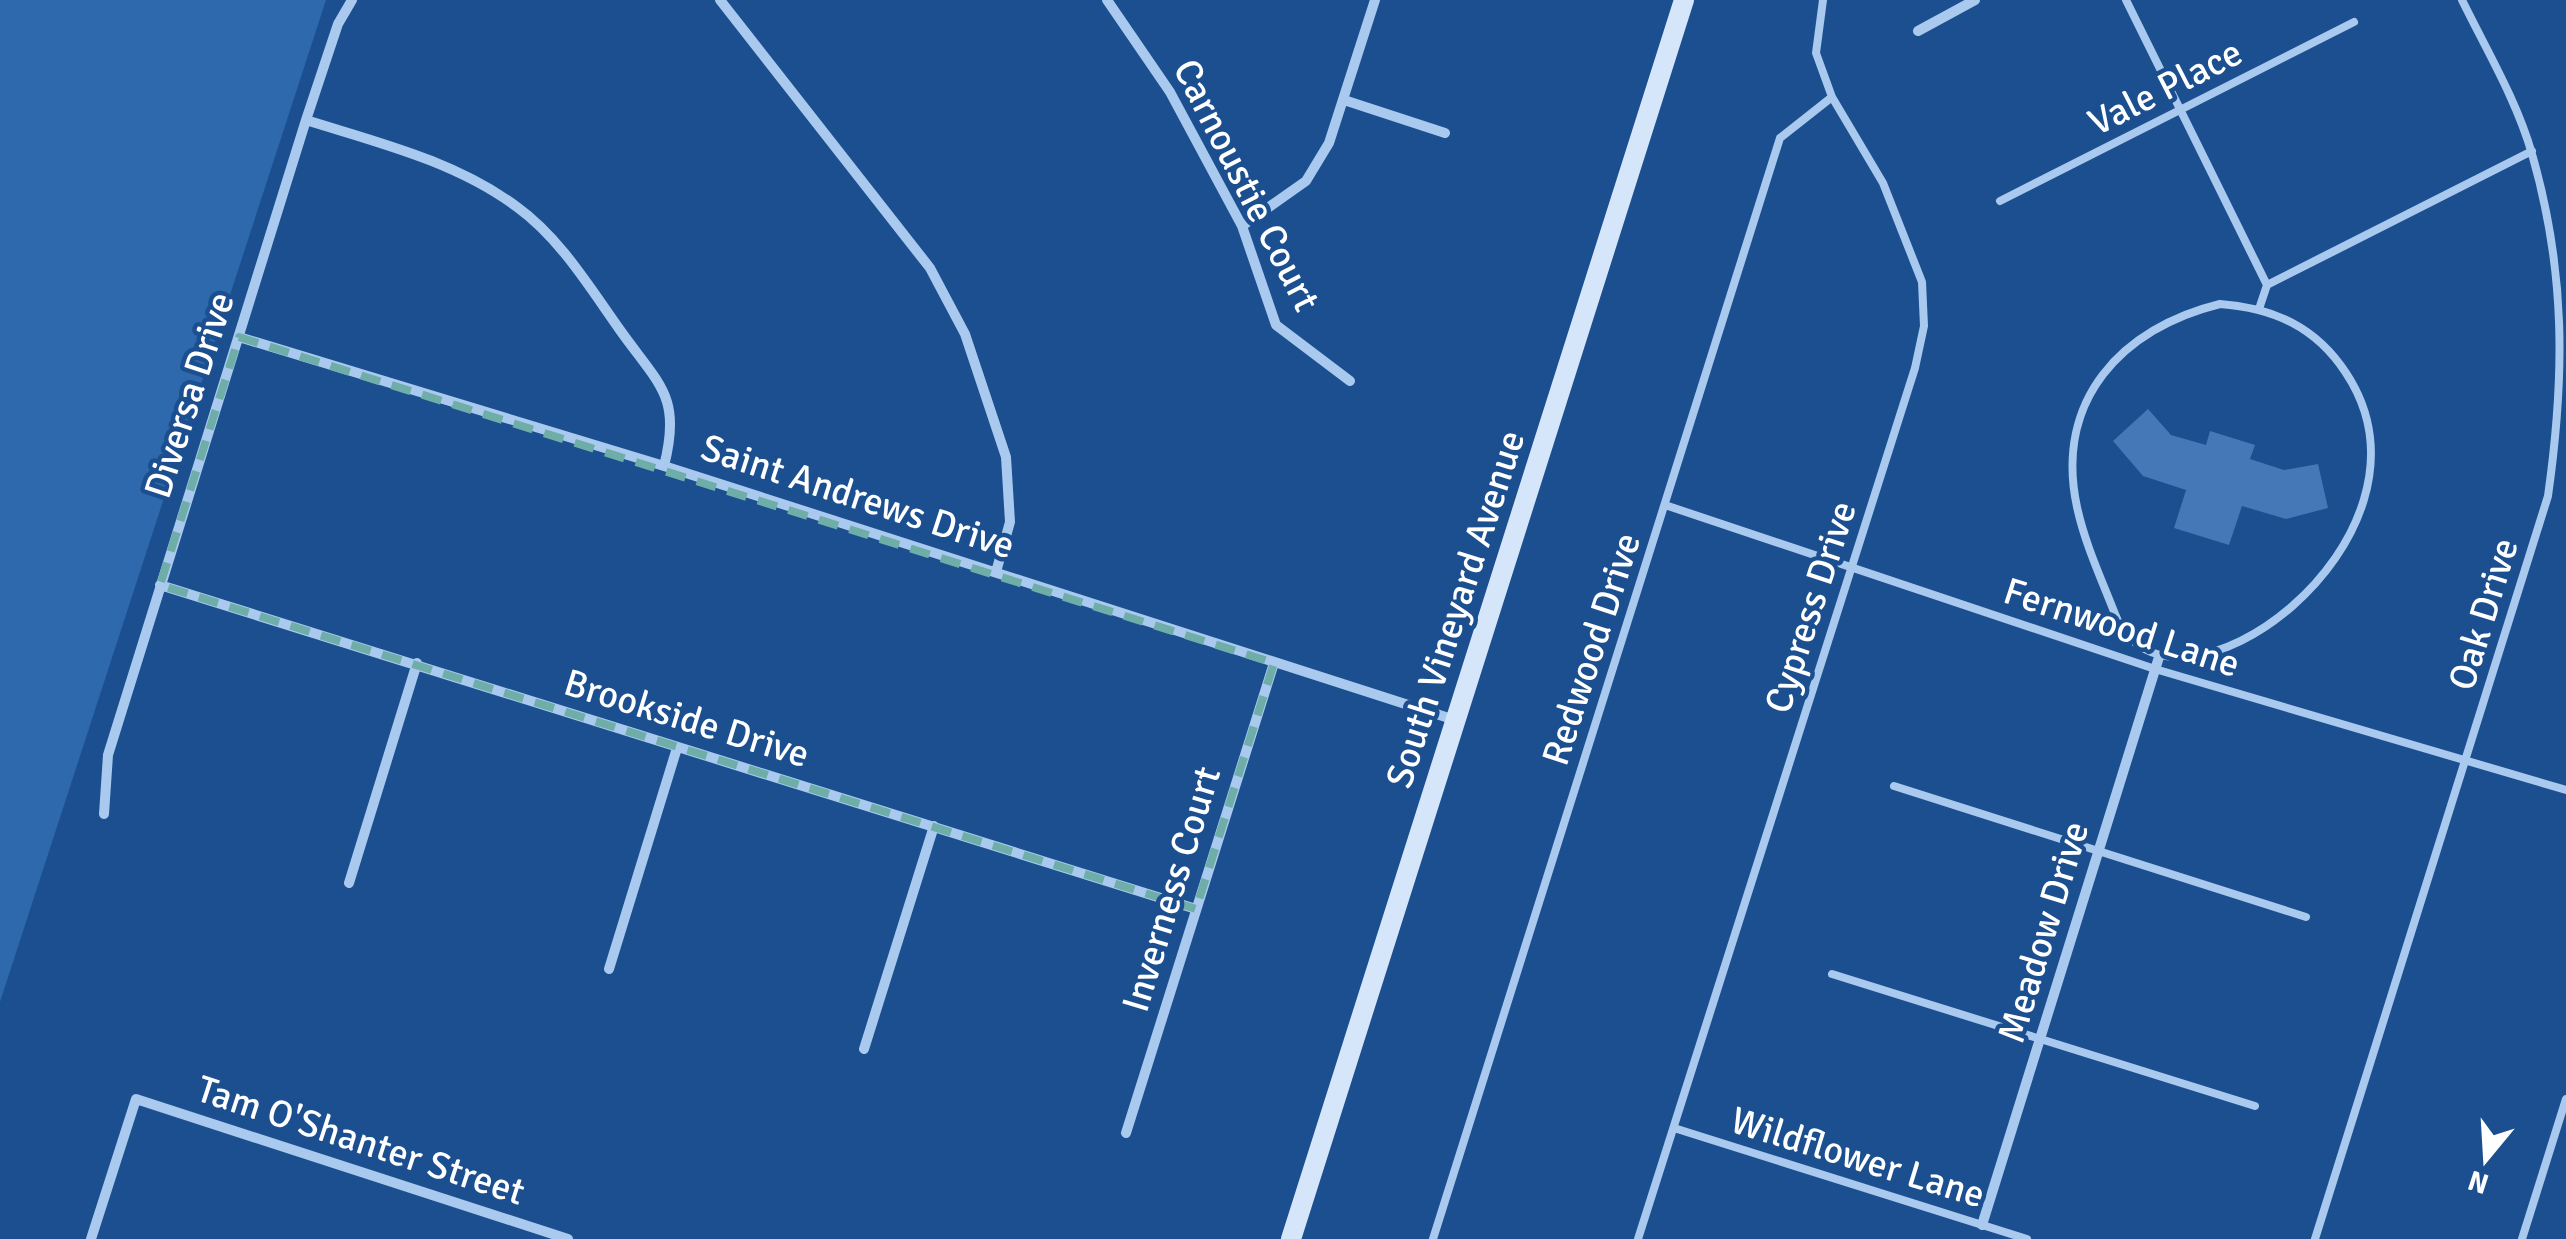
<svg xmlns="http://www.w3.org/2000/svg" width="2566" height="1239" font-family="Signika,sans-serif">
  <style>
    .green { fill: #2e69ad }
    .building { fill: #4478b7 }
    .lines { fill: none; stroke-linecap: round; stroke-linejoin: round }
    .service { stroke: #a9c9ee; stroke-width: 8 }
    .minor { stroke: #a9c9ee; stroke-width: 10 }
    .secondary { stroke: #d6e6fa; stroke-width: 20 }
    .marked { fill: none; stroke: #6fada8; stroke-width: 8; stroke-dasharray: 20 12; stroke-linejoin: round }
    .labels { text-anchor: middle; stroke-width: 9; stroke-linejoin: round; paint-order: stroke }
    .street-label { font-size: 38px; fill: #fff; stroke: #1b4f8f }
  </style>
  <rect width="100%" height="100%" fill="#1b4f8f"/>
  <path class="green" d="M0,0H326L0,1002Z"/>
  <path class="building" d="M2148,409L2171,435L2206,445L2210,431L2255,445L2250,459L2284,470L2318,464L2328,508L2286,519L2242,506L2229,545L2174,528L2186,490L2143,476L2113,441Z"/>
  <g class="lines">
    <path class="service" d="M2126,0L2267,285L2259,309
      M2000,201L2354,22
      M2267,285L2532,151
      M2220,304C2274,308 2316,327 2346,373C2456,539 2169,749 2115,614C2101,578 2085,544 2077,507C2054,400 2122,328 2220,304Z
      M1665,505L2155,669L2566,790
      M1894,786L2306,917
      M1832,974L2255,1106
      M1674,1128L2027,1239
      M1433,1239L1780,138L1832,97
      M1638,1239L1915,368L1924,326L1922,282L1883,183L1832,97L1816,53L1823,0
      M2315,1239L2548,496C2565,376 2566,272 2532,154C2517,101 2486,49 2462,0
      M2522,1239L2566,1099"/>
    <path class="minor" d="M720,0L930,268L965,334L1006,457L1010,522L996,572
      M1107,0L1170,92L1242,226L1276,325L1350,381
      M1918,31L1975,0
      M1344,100L1445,133
      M306,120C379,143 455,161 517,207C560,238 590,288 620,330C659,385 682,396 664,466
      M1242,226L1306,181L1329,143L1375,0
      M239,337L664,466L1455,720
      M160,585L1196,909
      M104,814L108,755L306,120L338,24L352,0
      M349,883L417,663
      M609,969L677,748
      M864,1049L934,826
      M1126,1133L1274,663
      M1982,1225L2159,657
      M91,1239L136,1099L568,1239"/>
    <path class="secondary" d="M1291,1239L1684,0"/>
  </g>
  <path class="marked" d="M239,337L1274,663L1196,909L160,585Z"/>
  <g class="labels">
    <g class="street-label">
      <text transform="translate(2165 87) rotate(-27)" y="13">Vale Place</text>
      <text transform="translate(1247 185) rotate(63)" y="13">Carnoustie Court</text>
      <text transform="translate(189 395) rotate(-72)" y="13">Diversa Drive</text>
      <text transform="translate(858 496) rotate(18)" y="13">Saint Andrews Drive</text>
      <text transform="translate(1810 607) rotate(-72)" y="13">Cypress Drive</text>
      <text transform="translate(1455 609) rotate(-72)" y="13">South Vineyard Avenue</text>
      <text transform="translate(2483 614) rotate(-73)" y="13">Oak Drive</text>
      <text transform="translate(2122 627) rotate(18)" y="13">Fernwood Lane</text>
      <text transform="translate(1591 649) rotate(-72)" y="13">Redwood Drive</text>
      <text transform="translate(687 718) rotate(17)" y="13">Brookside Drive</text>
      <text transform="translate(1171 889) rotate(-73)" y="13">Inverness Court</text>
      <text transform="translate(2043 932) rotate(-73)" y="13">Meadow Drive</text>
      <text transform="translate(361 1140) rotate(18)" y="13">Tam O'Shanter Street</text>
      <text transform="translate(1858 1157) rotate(17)" y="13">Wildflower Lane</text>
    </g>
  </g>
  <g transform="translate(2486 1159) rotate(198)" stroke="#1b4f8f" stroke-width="8" paint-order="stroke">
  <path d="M0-8L18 38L0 25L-18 38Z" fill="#ffffff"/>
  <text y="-15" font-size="28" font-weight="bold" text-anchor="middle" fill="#ffffff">N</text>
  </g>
</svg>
